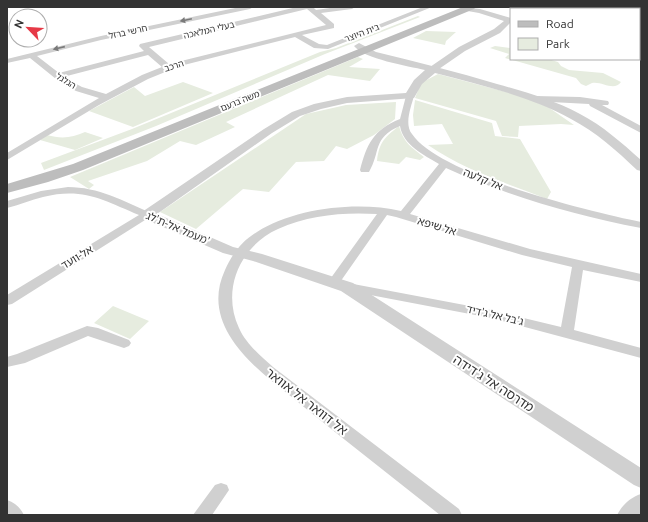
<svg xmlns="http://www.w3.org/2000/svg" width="648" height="522" font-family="Ubuntu,'Noto Sans Hebrew',sans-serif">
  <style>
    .green { fill: #e6ecdf }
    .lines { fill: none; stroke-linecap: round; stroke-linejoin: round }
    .minor { fill: #d0d0d0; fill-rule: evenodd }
    .tertiary { fill: #d0d0d0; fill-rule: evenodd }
    .secondary { fill: #bdbdbd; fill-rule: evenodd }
    .oneway { fill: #7a7a7a }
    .labels { text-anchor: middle; stroke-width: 4; stroke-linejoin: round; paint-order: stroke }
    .far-street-label { font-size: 9px; fill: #333; stroke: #fff }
    .street-label { font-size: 11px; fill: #333; stroke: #fff }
    .near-street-label { font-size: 13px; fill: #333; stroke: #fff }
  </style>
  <rect width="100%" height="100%" fill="#fff"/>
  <path class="green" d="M418,16L420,17L325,54L156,126L44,170L41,163L132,129L320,52L336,48Z
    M426,31L456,32L446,41L445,45L413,38Z
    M495,46L511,48V59H548L558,62L561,66L569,70L603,73L621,82C614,92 602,81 592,83C590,84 588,85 586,86L581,84L576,78L505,58L509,54L490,48Z
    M358,57L363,59L349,67L380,69L370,81L328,75L226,122L235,127L196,145L180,141L147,161L88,181L94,185L89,189L70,177Z
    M438,74L518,95L548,107L574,125L561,124L519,126L518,137L502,136L496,121L415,98L421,83Z
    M183,82L213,93L133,127L89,111L134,87L145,96Z
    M415,100L492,123L495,136L520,139L551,192L547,199C506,183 464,170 428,145L453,144L442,124L414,126L413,115Z
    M396,102L395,119L374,135L347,149L336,146L324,161L296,162L269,192L243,189L196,229L160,212L306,114L346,105Z
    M399,126C403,142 412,148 424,157L420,160L406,157L399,164L377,161C379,142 385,137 399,126Z
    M85,132L103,138L75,150L40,140L47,135C61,139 72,138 85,132Z
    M113,306L149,321L130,339L94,323Z"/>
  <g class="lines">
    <path class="minor" d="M240,7H253L250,9L101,40L37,56L59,73L144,51L139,46L140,44L297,7H313L316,10L337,7H355L352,9L321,13L334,24V28L302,35L319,44L327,45L423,7H432L328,49L314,48L295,37L180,66L148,79L99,105L7,160V153L99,98L76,91L61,83L30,58L7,63V59L101,36ZM307,9L326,25L169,64L149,47ZM148,55L162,67L142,75L106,94L82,87L63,77Z
      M464,7L480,9L511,18V22L500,33L465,51L436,71H430V67L459,47L494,29L504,21L479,13L462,10L461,9Z
      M410,93L414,96C411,107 404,124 412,134C439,175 591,212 641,222V228C574,215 508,196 446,168L410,214L530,249L641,274V282L583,270L574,330L641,348V358L491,318L344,290L342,287L344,284L348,283L491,310L561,327L572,267L522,255L396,217L387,215L338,285H330L328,282L377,214C343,212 309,215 278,229C240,246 221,290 239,328C246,344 261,356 273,367L459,509L462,515H440C405,487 370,460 335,432C320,420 304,407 288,394C251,365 200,324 225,270C232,254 242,241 257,232C295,208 357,201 401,211L439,164C424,155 403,145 400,126C372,138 381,152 369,172H361L360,170C367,144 373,130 400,119L406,96Z
      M535,96L580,97L608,101L609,103L608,105H602L641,126V133L590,106L589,104L532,101L531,99L532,97Z
      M68,187C98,187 124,201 151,213L153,215L12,304L7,305V295L139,215C103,200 83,187 43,197C31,200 19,205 7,208V201L41,191Z
      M87,326L98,328L129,340L131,343L129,346L124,348L88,336L25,363L7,367V357L17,354Z
      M221,483L227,485L229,490L212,515H193L215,485Z
      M7,500C15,503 20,507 24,515H7Z"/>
    <path class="tertiary" d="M359,43L376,52C417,62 457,72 497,84C526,92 554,100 580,114C603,126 622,143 641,160V171L637,170C617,151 596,132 571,119C530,96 480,85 435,73L422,84L414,98L347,103L321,109L300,116L272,133L157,214L233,247L262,254L353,283L641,468V488L634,485L341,291L253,261L223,253L142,218L140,215L142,212L264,129L292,112L314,104L347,97L406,93L414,80L425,70C408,66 364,59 354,46Z
      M641,494V515H617C622,505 631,497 641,494Z"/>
    <path class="secondary" d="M463,7H476L474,9L83,170L48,182L7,193V184L73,164Z"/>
  </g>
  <defs><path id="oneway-solid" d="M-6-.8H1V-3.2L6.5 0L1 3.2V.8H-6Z"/></defs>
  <g class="oneway">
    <use href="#oneway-solid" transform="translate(186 20) rotate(168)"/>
    <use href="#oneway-solid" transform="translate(59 48) rotate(167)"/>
  </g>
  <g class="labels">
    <g class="far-street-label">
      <text transform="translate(209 30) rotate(-13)" y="3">בעלי המלאכה</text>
      <text transform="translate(128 32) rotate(-12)" y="3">חרשי ברזל</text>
      <text transform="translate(362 33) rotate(-21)" y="3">בית היוצר</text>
      <text transform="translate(174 66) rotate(-17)" y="3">הרכב</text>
      <text transform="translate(66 81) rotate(31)" y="3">הגלגל</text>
      <text transform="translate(240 101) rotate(-22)" y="3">משה ברעם</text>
    </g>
    <g class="street-label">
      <text transform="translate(483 179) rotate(22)" y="4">אל קלעה</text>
      <text transform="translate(437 226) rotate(17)" y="4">אל שיפא</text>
      <text transform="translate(178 228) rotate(23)" y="4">מעמל אל-ת'לג'</text>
      <text transform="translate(77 257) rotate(-31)" y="4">אל-וועד</text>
      <text transform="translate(495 315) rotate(13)" y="4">ג'בל אל ג'דיד</text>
    </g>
    <g class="near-street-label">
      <text transform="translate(494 383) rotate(33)" y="5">מדרסה אל ג'דידה</text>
      <text transform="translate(307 401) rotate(38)" y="5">אל דוואר אל אוואר</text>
    </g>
  </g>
  <rect width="648" height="522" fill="none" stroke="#333333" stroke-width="16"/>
  <rect x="510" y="8" width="130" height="52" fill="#ffffff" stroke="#adadad"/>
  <rect x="518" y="21" width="20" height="6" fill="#bdbdbd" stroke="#adadad"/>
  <text x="546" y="28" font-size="12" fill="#333333">Road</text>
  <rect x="518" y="38" width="20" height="12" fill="#e6ecdf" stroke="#adadad"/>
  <text x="546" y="48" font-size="12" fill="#333333">Park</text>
  <g transform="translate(28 28) rotate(295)"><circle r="19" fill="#ffffff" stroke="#adadad"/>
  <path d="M0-3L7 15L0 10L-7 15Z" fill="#e63946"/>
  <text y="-6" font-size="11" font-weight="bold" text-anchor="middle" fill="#333333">N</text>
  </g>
</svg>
